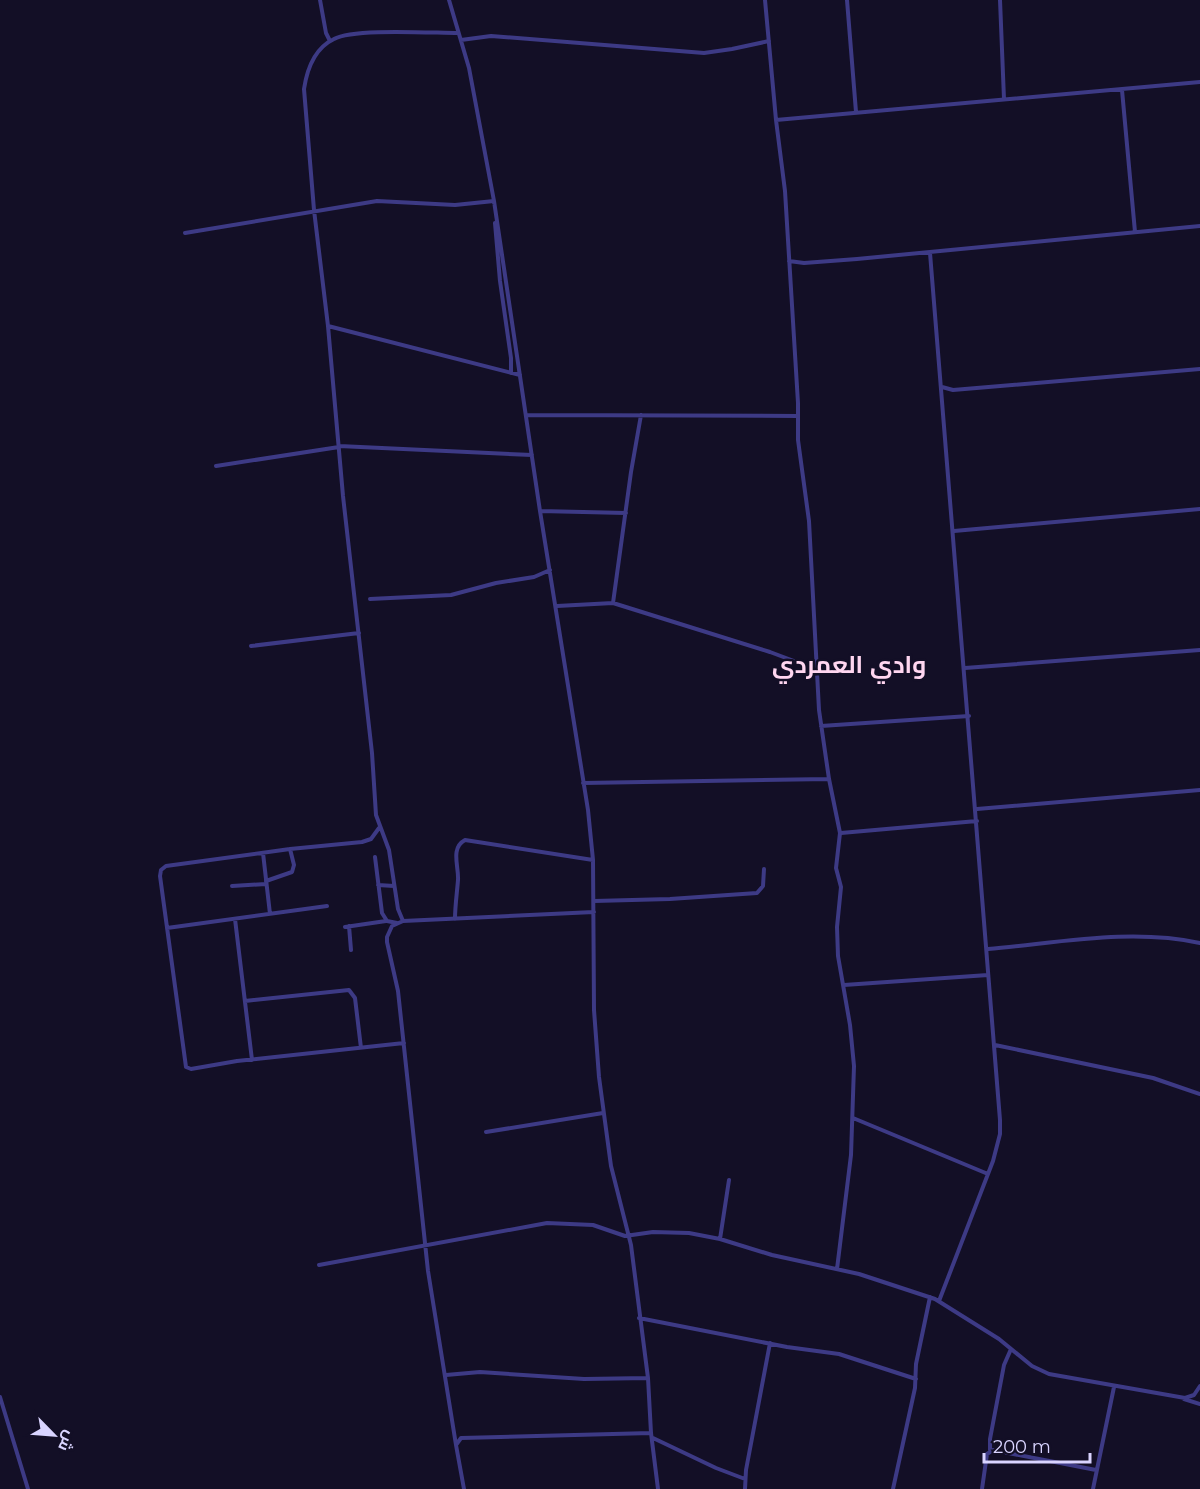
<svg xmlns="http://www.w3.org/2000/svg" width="1200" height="1489" font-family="Montserrat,Cairo,sans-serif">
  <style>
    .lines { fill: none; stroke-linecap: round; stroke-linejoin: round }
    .street { stroke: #3d3a85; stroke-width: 4 }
    .labels { text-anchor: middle; stroke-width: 5; stroke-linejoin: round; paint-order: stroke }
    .district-label { font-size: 24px; font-weight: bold; fill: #ffd6f0; stroke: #130f26 }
  </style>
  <rect width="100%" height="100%" fill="#130f26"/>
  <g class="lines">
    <path class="street" d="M320,0L326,33L330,41
      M449,0L469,68L494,201L540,511L588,810L593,860L594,1010L599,1077L611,1166L631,1245L648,1378L651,1433L658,1489
      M765,0L776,120L785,191L798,403V440L809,521L819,710L829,779L840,833L836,868L841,887L837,927L838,956L850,1025L854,1066L851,1155L837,1269
      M847,0L856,112
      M1000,0L1004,99
      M461,40L491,36L704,53L732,49L769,41
      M1122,90L1135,232
      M776,120L1200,82
      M495,223L500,281L511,358V373
      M185,233L377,201L455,205L494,201V203
      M930,253L1000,1120V1134L993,1161L939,1301
      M789,261L804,263L857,259L1200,226
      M328,326L520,375
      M942,387L953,390L1200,369
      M527,415L798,416
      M339,446L532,455
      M216,466L339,447
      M540,511L626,513
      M954,531L1200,509
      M370,599L451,595L496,583L534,577L550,570
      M613,603L631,472L641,415
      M557,606L613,603L770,652L818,670
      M251,646L359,633
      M965,668L1200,650
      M821,726L969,716
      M583,783L829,779
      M977,809L1200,790
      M379,828L371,839L362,842L290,849L166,866L161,870L160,876L186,1067L191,1069L237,1061L404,1043
      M841,833L977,821
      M263,853L270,914
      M375,857L382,913L387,921L397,923
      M266,881L292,872L294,865L290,849
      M378,885L394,886
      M232,886L266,884
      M594,901L670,899L757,893L763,886L764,869
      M235,919L252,1060
      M455,919C455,906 457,893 458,880C459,867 450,848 465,840L593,860
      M403,921L398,909L389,850L376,815L372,753L343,496L328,326L314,210L304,89C307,69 315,48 334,39C353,28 432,33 458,33
      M349,926L351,950
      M345,927L386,921
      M167,928L327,906
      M988,949C1058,943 1130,928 1200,943
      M844,985L988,975
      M245,1001L349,990L355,998L361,1048
      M995,1045L1153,1078L1200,1094
      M853,1118L988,1174
      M486,1132L603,1113
      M720,1239L729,1180
      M319,1265L547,1223L593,1225L625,1236L653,1232L689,1233L720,1239L772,1255L859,1274L935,1299L999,1339L1032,1366L1049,1374L1185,1398L1194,1395L1200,1386
      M639,1318L787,1347L839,1354L916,1379
      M446,1375L480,1372L584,1379L648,1378
      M0,1397L28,1489
      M1184,1399L1200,1404
      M653,1438L716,1468L745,1479
      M456,1445L428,1271L398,991L387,942V937L392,926L403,921L594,912
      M990,1450V1439L1004,1365L1011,1349
      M464,1489L456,1445L461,1438L651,1433
      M745,1489L746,1470L770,1343
      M893,1489L915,1388L916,1364L930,1297
      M982,1489L987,1454L993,1450L1096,1470
      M1093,1489L1114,1387"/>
  </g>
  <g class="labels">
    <g class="district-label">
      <text x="849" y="673">وادي العمردي</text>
    </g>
  </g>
  <g transform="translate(54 1435) rotate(115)" stroke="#130f26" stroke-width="4.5" paint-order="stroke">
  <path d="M0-4.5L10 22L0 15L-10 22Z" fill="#d9d4ff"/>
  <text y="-9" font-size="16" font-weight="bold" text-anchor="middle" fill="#d9d4ff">ش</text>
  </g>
  <path d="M984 1453v9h106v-9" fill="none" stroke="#d9d4ff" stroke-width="3"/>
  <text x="993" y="1453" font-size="18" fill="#d9d4ff" stroke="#130f26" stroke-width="4.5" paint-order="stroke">200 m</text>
</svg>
